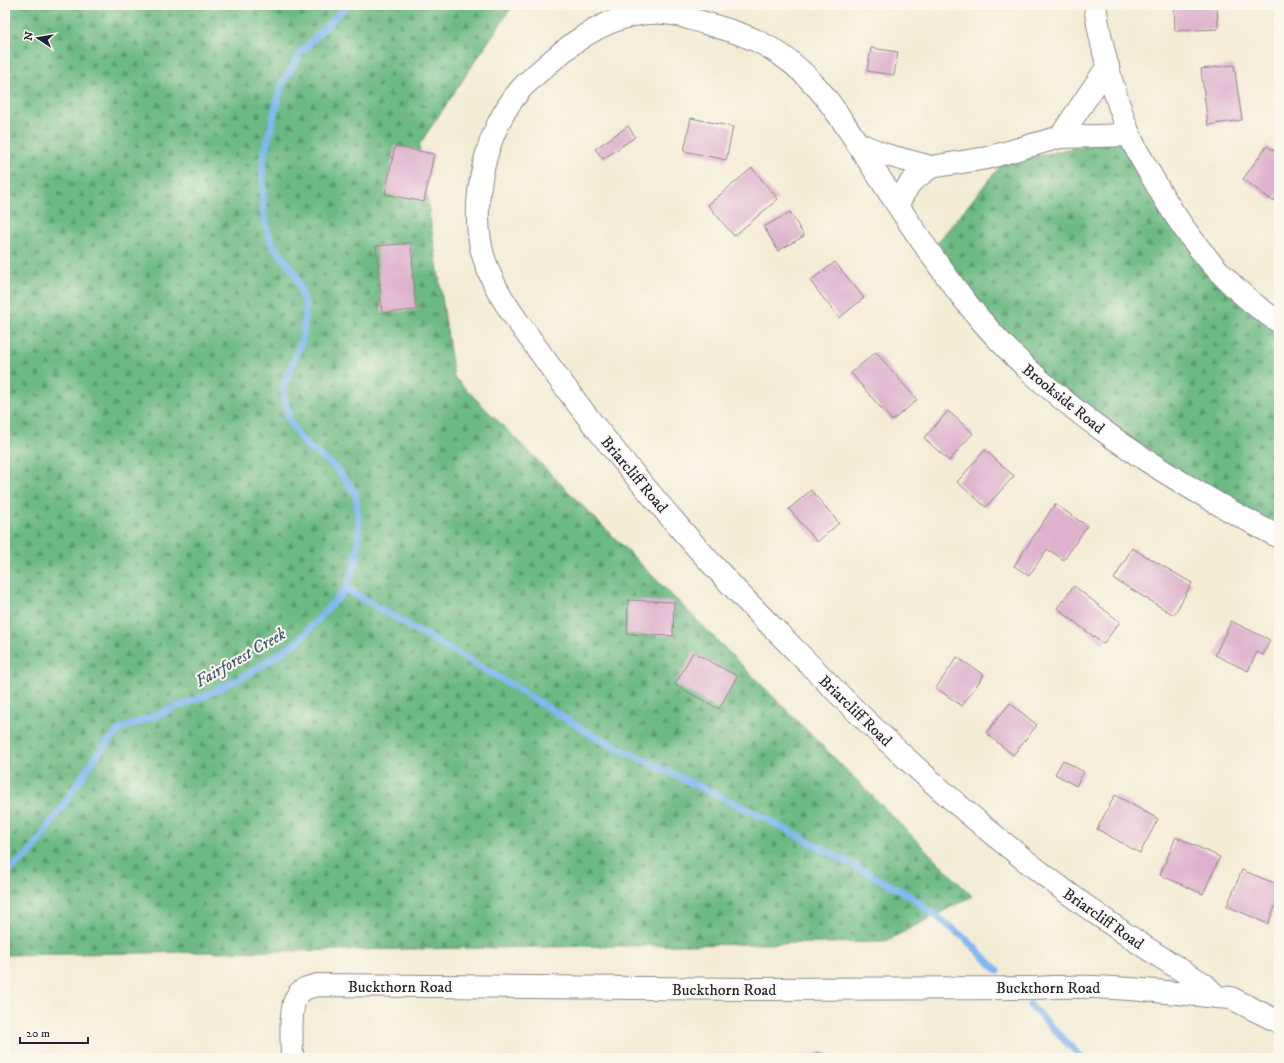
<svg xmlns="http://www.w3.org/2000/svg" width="1284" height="1063" font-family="'IM FELL DW Pica',serif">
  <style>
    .forest { fill: url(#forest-firs); stroke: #476e5f }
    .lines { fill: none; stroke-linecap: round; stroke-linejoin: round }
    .stream { stroke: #82b7f0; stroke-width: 7 }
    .building { fill: #deb2cd }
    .street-casing { stroke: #8a8788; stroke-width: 24 }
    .street { stroke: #fff; stroke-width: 22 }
    .labels { text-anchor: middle; stroke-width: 4; stroke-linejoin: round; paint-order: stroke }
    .street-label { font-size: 16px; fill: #22223b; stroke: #fbf7ec }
    .water-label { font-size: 17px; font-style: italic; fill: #44567a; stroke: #fbf7ec }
  </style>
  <defs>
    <pattern id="forest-firs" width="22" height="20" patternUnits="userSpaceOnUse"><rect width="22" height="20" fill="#6cb983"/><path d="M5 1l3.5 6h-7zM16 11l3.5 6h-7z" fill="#58966c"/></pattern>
  </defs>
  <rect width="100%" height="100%" fill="#fbf7ec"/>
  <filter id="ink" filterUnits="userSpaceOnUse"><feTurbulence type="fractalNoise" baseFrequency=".025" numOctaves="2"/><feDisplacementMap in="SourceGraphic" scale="8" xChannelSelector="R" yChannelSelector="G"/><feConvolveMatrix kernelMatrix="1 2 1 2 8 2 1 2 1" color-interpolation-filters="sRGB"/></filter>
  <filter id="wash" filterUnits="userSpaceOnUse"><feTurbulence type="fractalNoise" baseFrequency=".012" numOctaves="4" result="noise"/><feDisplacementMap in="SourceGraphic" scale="16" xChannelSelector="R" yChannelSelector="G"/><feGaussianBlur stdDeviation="0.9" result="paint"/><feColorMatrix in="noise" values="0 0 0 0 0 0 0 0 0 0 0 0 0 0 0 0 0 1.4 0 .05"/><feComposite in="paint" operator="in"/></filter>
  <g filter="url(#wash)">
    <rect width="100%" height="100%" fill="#f3ecd5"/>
    <path class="forest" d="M5,5H513L419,145L454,377L972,896L884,942L5,955Z
      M1130,135L1236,290L1279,314V534L1063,400L928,254L1002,164Z"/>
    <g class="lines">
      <path class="stream" d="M346,589L503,680L597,738L759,815L909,895L967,940L998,971
        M5,874L32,851L97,755L119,730L207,695L250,673L297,642L346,589L356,562L359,529L356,494L336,468L303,442L289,420L283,387L302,340L306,307L295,273L271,243L263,211V160L281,86L301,52L347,5
        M1030,1005L1082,1058"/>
    </g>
    <g id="blocks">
      <path class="building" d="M1174,5H1217L1218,29L1175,31Z
        M871,48L898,52L894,75L867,71Z
        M1234,65L1242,120L1208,125L1201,69Z
        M691,118L733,127L726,160L684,151Z
        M628,126L635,137L603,159L595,149Z
        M395,146L434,154L424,202L385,194Z
        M1267,146L1279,154V192L1273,201L1243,179Z
        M752,168L778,199L734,236L708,205Z
        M790,212L804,236L778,251L764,227Z
        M411,243L416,310L382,313L376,246Z
        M835,262L864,298L839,318L810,281Z
        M876,352L917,400L892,421L851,373Z
        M948,411L973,433L949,461L924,438Z
        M985,450L1014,476L986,507L957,482Z
        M811,490L839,523L817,542L789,509Z
        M1055,504L1087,526L1064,560L1047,549L1029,576L1014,566Z
        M1132,548L1192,583L1174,615L1114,579Z
        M1074,586L1120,622L1103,644L1057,608Z
        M628,600L674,602L673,636L627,634Z
        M1231,621L1270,640L1263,655L1257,652L1248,671L1215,655Z
        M693,652L737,676L719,709L675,685Z
        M957,657L984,675L962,706L936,688Z
        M1010,703L1037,725L1013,755L986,733Z
        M1063,760L1084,772L1076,786L1055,774Z
        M1115,795L1158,819L1140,853L1097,829Z
        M1176,837L1220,857L1203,894L1160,875Z
        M1242,870L1279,885V897L1268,924L1227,906Z
        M816,1052L839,1057V1058H815Z"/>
    </g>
  </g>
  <g filter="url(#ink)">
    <use href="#blocks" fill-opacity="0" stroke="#8a8788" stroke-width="1"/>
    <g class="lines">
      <defs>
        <path id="street" d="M1095,5C1101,49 1114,93 1129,134C1135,149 1144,163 1152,177C1183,233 1224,287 1279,322
          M1060,137L1108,66
          M857,143L883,154L931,167
          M897,204L911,182L931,167L987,158L1060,137L1130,135
          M1279,537C1168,479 1049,406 970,307C938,267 909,223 881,180C845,126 818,70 757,41C741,33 722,28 705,23C694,20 683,16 673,14C631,8 592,27 561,53C547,65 532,77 520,90C486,130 471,196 481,247C489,284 512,314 534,344C553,371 573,398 593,424C635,476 677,527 723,576C750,606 780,634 808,663C927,785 1057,897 1204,984L1217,997L1231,998L1279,1022
          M292,1058C292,1044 289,1007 297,996C302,988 310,987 318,985L749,989L1035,988C1096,984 1156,991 1217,997"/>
      </defs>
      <use href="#street" class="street-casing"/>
      <use href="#street" class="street"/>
    </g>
  </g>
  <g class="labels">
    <g class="street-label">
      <text transform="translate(1064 398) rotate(39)" y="6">Brookside Road</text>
      <text transform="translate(635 474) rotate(50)" y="6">Briarcliff Road</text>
      <text transform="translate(856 710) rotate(44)" y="6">Briarcliff Road</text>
      <text transform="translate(1104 918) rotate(35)" y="6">Briarcliff Road</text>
      <text x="400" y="992">Buckthorn Road</text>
      <text x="1048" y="993">Buckthorn Road</text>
      <text x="724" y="995">Buckthorn Road</text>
    </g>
    <g class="water-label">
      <text transform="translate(240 657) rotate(-30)" y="6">Fairforest Creek</text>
    </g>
  </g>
  <rect width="1284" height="1063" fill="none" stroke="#fbf7ec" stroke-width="20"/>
  <g transform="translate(38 38) rotate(282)" stroke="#fbf7ec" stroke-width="3" paint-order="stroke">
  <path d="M0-3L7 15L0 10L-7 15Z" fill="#22223b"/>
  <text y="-6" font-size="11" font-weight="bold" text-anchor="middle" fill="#22223b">N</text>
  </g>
  <path d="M20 1037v6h68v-6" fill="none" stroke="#22223b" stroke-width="2"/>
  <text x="26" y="1037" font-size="12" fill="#22223b" stroke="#fbf7ec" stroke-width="3" paint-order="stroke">20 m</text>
</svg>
